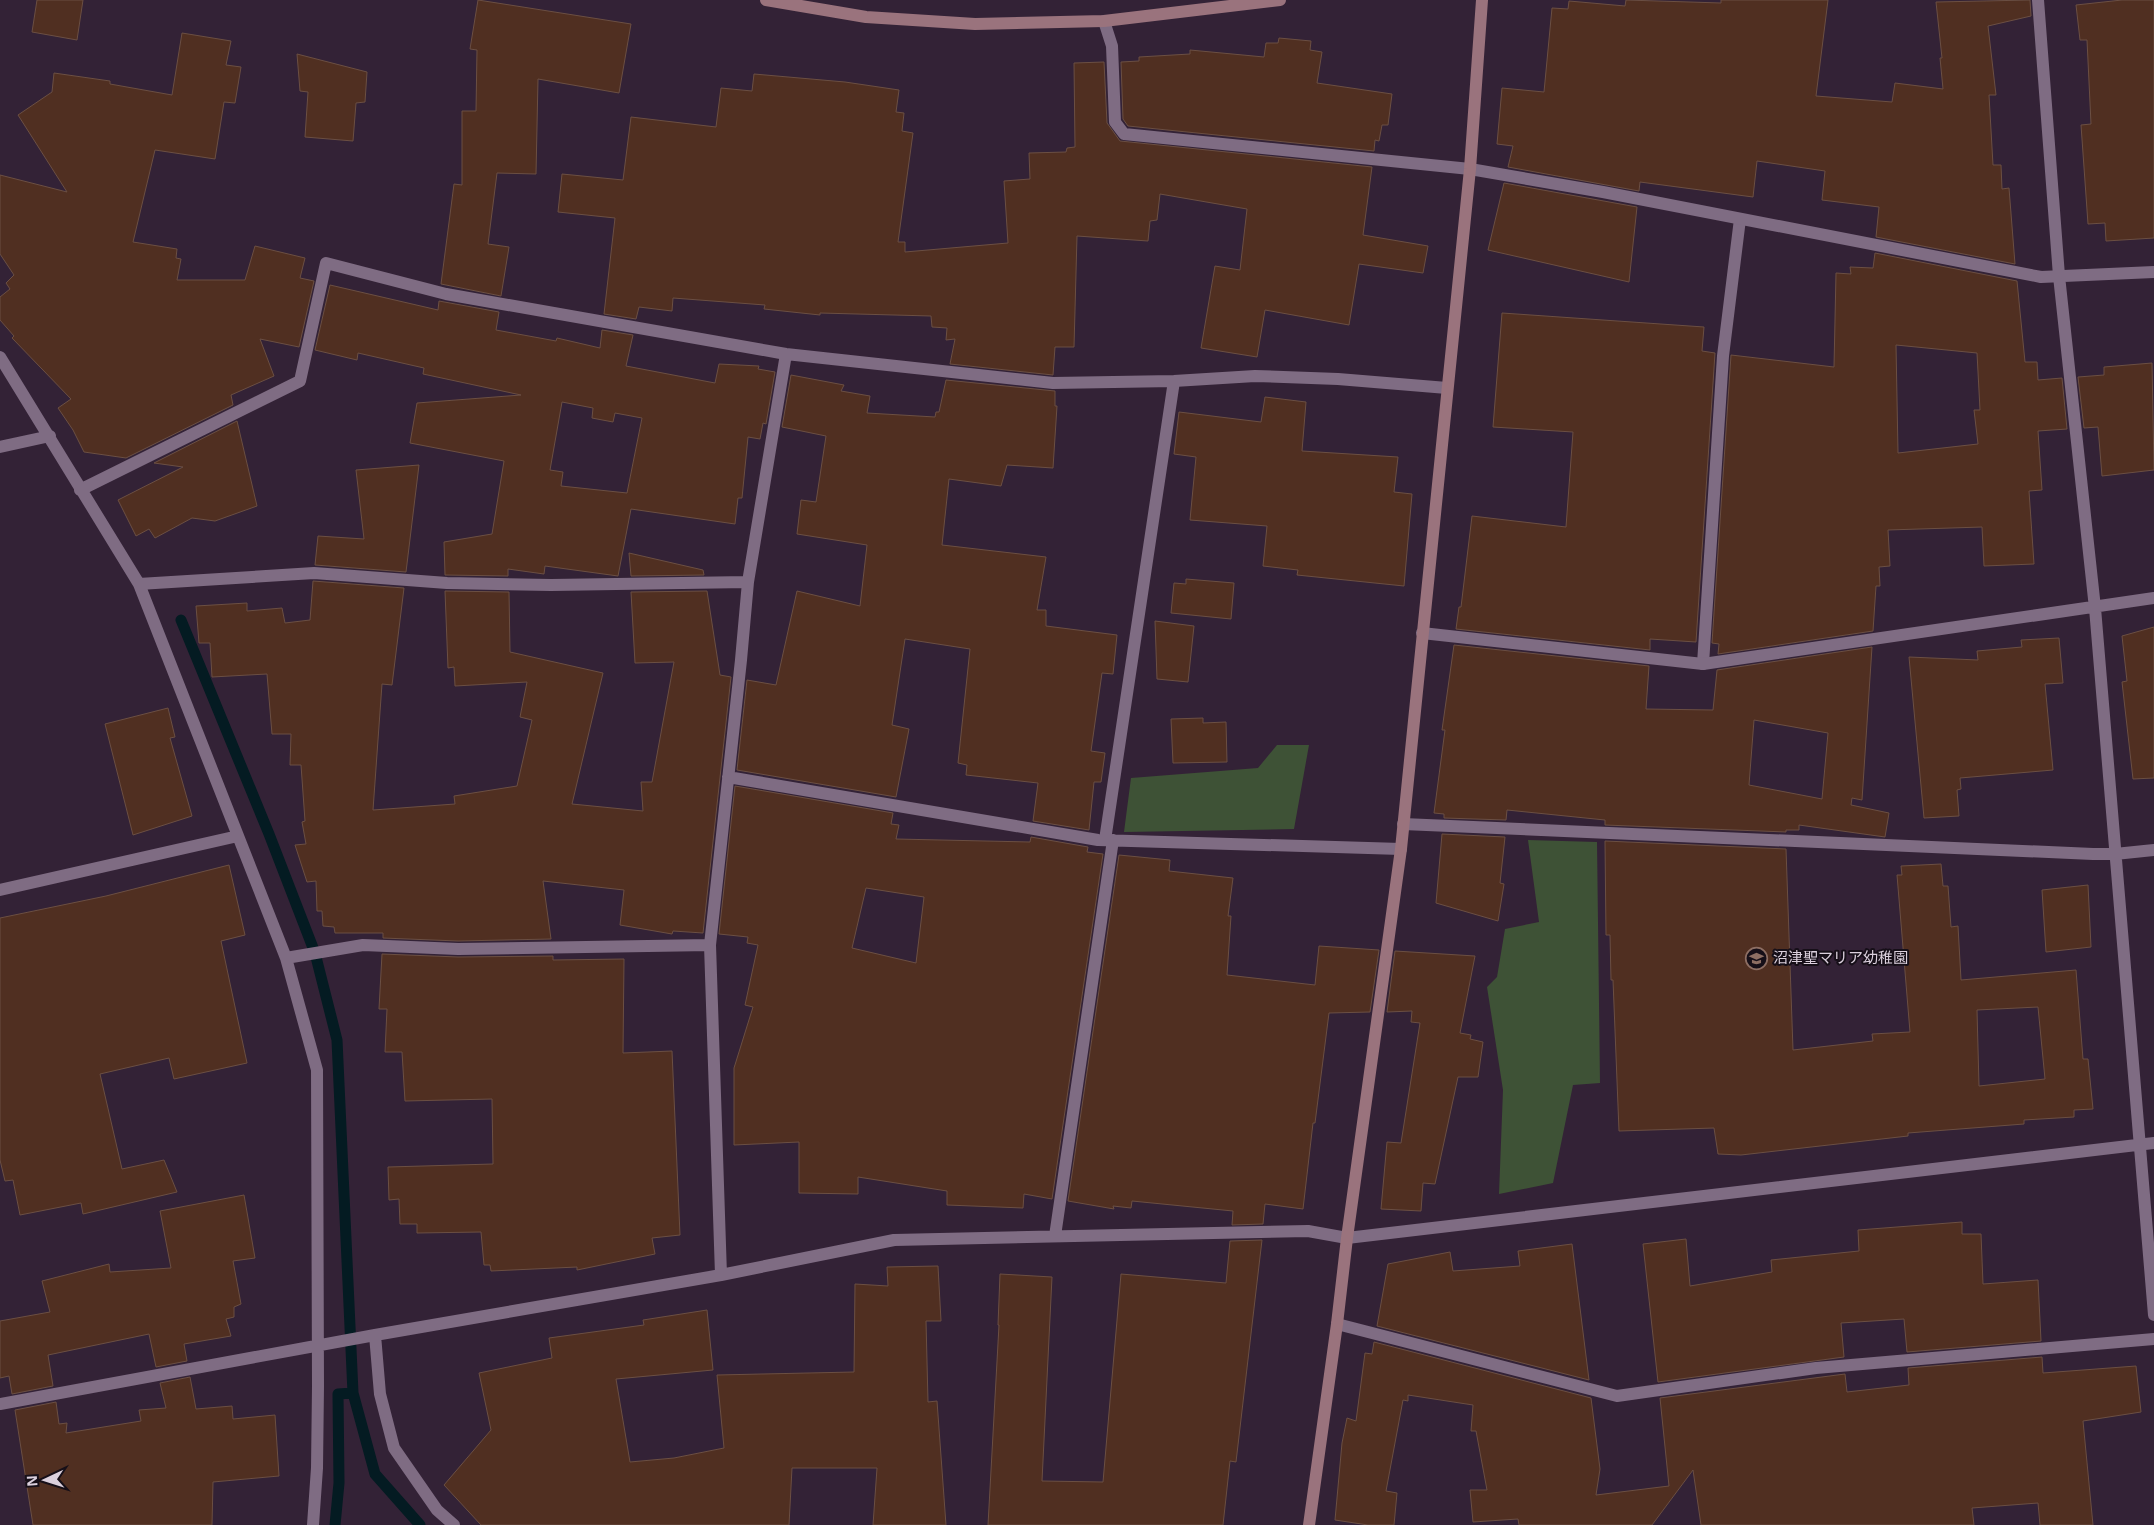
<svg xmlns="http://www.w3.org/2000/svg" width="2154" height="1525" font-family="'Noto Sans','Noto Sans JP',sans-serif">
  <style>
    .green { fill: #3e5236 }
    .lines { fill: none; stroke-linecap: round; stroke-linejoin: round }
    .stream { stroke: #041b22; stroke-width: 11 }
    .building { fill: #502f21; stroke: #6b4f43; fill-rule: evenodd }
    .lane { stroke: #7f6c83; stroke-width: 12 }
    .street { stroke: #7f6c83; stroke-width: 12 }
    .secondary { stroke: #9a737d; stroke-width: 12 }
    .labels { text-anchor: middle; stroke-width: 4; stroke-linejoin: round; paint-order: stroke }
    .poi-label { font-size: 15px; fill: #dbd0dd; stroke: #160f18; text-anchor: start }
  </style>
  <rect width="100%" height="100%" fill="#332236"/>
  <path class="green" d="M1277,745H1309L1294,829L1124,832L1131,778L1258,768Z
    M1528,840L1597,842L1600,1083L1573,1085L1553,1183L1499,1194L1503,1090L1487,987L1497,977L1505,929L1539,922Z"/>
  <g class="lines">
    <path class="stream" d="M181,620L269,834L315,953L337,1040L353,1393L338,1394L339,1483L335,1525
      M353,1393L375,1474L420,1525"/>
  </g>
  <path class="building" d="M37,0H83L77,40L32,32Z
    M478,0L631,24L619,93L538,79L536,174L497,173L488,244L509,247L501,296L441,284L454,184L462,185V111H476L477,50L470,49Z
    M1626,0L1721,3V0H1828L1816,96L1892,102L1895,83L1943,89L1940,58H1942L1936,2L2030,0L2031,16L1988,26L1996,95H1989L1993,165H2001L2002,189L2009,188L2015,264L1876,237L1879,207L1822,200L1825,171L1757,161L1753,197L1640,182L1639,191L1508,167L1513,146L1497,144L1502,88L1544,92L1552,8L1568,9L1569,1L1625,6Z
    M2122,0H2154V238L2106,241L2105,223L2088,224L2081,125L2091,124L2087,40H2080L2076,5Z
    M182,33L231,41L226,65L241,67L235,103L224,102L215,159L155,150L133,242L177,249L176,258L181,259L177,280H245L255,246L305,258L300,278L314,281L299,347L260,339L274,376L231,395L233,405L126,458L84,452L73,430L58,408L71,399L12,338L14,336L0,320V297L10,289L6,283L14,275L0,254V175L67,192L18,115L52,92L54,73L110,81V84L172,95Z
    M1279,38L1311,41L1310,50L1322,52L1317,83L1392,94L1388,125H1382L1379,141L1375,140L1374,151L1128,126L1123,119L1121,62L1139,61V57L1190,54V50L1264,57L1266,43H1278Z
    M297,54L367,72L365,102L356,103L353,141L305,137L308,92L300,91Z
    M1104,62L1107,123L1120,141L1372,167L1363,235L1428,246L1423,273L1359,264L1349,325L1265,310L1257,357L1201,348L1215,266L1240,270L1247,209L1160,194L1157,220L1150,221L1148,241L1077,236L1074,347H1055L1053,375L950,364L955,339L946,340L947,328L932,327L931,316L820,313V315L764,309L765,305L673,298L672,311L639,307L636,319L604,314L615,218L558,212L562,174L623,180L631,117L716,127L721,88L752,91L754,74L845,82L899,90L896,112L904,113L902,131L913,133L898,242H905V252L1008,243L1004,181L1030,179L1029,153L1066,152L1067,148L1075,147L1074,63Z
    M1504,183L1637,207L1629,282L1488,250Z
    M1875,253L2017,281L2025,362H2037L2038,380L2062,378L2067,429L2038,431L2042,490L2029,491L2034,564L1984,566L1982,527L1888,530L1890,566L1879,567L1880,586H1876L1873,631L1718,654L1719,644L1712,643L1731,355L1834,367L1836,273L1851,274L1850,267L1873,268ZM1896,345L1977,353L1980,410H1974L1978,444L1898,453Z
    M330,285L438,310L439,301L499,312L496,330L556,341L557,338L600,348L602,330L633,335L626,366L715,383L719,364L759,366L758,369L775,372L766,424L763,423L760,439L748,437L742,498H738L735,524L631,509L618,576L545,566L544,574L508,569V576L445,575L444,542L492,534L504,461L410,443L417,403L521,395L423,374L424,368L358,353L357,360L315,350ZM562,402L593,408L592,418L613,422L615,413L642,418L627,493L561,486L563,472L550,470Z
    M1502,313L1704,327L1702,351L1715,353L1696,642L1650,639V650L1456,629L1459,607H1461L1472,516L1566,527L1573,432L1493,427Z
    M2152,363L2154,470L2102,476L2098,427L2084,428L2078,377L2104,375V367Z
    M791,375L844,385L841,391L870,396L867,413L935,417L936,412H939L946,380L1055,391V406H1057L1053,468L1007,465L1001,486L949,479L942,545L1046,557L1037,610H1046V626L1117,635L1113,674L1102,673L1091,751L1105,753L1101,782H1094L1089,830L1033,821L1038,783L966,775L967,765L958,763L970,649L905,639L892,725L909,729L896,797L737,770L747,680L776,685L797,591L860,606L867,545L797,534L801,500L816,502L826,436L782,427Z
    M1265,397L1306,402L1302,451L1398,457L1394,492L1412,494L1404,586L1297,575L1298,570L1263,566L1267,526L1190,520L1196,457L1174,454L1179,412L1261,422Z
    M237,421L257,506L215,521L192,518L155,538L149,529L136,536L118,500L183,467L154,463Z
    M419,465L406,572L315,565L318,536L364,539L356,470Z
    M629,553L703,570L704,575L631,576Z
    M1186,579L1234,583L1231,619L1171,613L1174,583L1186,584Z
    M313,581L404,588L392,685L382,684L373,810L455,804L454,796L517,786L532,720L520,717L527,682L455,686L454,667L448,668L445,591L509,592L510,652L603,673L572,804L643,811L641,782H652L674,662L635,663L631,592L707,591L720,675L731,677L703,933L673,931L672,934L620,925L624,890L543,881L551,939L458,941L383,938V933H335L334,927L323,926L322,911H317L316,881L307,882L295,845L306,844L302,822L305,821L301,765H290L291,734H272L267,674L212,677L210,643H199L196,606L247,603V611L282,608L285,623L310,620Z
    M1155,621L1194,626L1188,682L1157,679Z
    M2154,627V778L2133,779L2122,682L2127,681L2122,636Z
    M2059,638L2063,683L2045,684L2053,770L1960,778L1961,789L1957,790L1959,816L1924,818L1909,657L1978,660L1977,651L2022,647L2021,640Z
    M1454,645L1649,666L1646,709L1713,710L1717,670L1872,647L1862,800L1852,798L1851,805L1889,813L1885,837L1799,825V830H1786V832L1605,825V820L1507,810L1506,820L1444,818V814L1434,813L1445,730H1442ZM1754,720L1828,733L1822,799L1749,785Z
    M168,708L175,737L170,738L192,816L133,835L105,724Z
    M1203,718V723L1226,722L1227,762L1173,763L1171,719Z
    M735,786L893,813L891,824L899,825L896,839L1030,842L1031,837L1088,847L1087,852L1103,854L1052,1199L1024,1194L1023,1208L947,1205V1191L858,1177V1194L799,1193V1142L734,1145V1068L753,1007L745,1005L758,945L747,943L748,937L719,934ZM866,888L924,897L916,963L852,948Z
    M1442,834L1505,837L1500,883L1504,884L1498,921L1436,903Z
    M1605,841L1786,849L1793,1050L1873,1041L1872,1034L1910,1032L1897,875H1902L1901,866L1941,864L1943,886H1948L1951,927L1958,926L1961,980L2076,970L2083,1059H2088L2093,1109L2074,1110V1117L2024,1120V1124L1908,1133V1136L1741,1155L1718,1154L1714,1128L1619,1131L1613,980H1611L1610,935H1606ZM2038,1007L2045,1079L1979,1086L1977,1010Z
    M1119,855L1170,860L1169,871L1233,878L1228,916H1231L1227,975L1315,985L1319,946L1379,950L1370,1012L1329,1013L1315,1123H1313L1303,1209L1265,1204L1263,1224L1232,1225L1233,1211L1132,1201L1131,1208L1113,1206L1114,1209L1068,1201Z
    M229,865L245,935L221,941L247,1063L174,1079L169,1058L100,1074L122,1169L164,1160L177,1192L83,1214L81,1203L20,1215L13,1180L5,1181L0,1160V918L106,896Z
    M2088,885L2091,947L2046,952L2042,890Z
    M1395,951L1475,956L1460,1033L1471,1035L1470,1039L1483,1042L1478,1077H1458L1435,1184L1423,1183L1421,1211L1381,1209L1387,1142L1401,1143L1420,1023L1411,1022L1412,1011L1387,1012Z
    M382,954L458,957L553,956V960L624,959L623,1053L672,1051L680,1235L652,1238L655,1254L577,1270V1267L491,1271L490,1265H484L481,1232L417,1233V1224H400L399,1199L389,1200L388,1167L493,1164L492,1099L405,1101L402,1052H385L387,1009H379Z
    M244,1195L255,1258L233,1261L241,1304L234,1307V1317L226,1319L231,1336L184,1344L187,1361L156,1367L149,1334L48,1355L53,1386L12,1394L9,1376L0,1378V1321L50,1312L42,1281L109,1264L110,1272L171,1268L160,1211Z
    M1962,1222V1234H1981L1983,1284L2038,1280L2041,1341L1907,1352L1904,1319L1841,1323L1844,1357L1658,1382L1643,1244L1686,1239L1690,1286L1772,1272L1771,1260L1859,1251L1858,1230Z
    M1262,1240L1236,1462L1230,1461L1223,1525H988L999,1325H998L1000,1274L1052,1277L1042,1481L1103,1482L1121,1274L1226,1283L1230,1241Z
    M1572,1244L1589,1380L1377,1326L1388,1264L1450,1252L1453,1271L1520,1266L1518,1251Z
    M938,1266L941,1321H926L928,1402L937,1401L946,1525H873L877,1468H792L789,1525H481L444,1485L491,1430L479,1373L552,1358L549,1338L644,1325L643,1320L707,1310L713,1370L616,1379L630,1462L674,1458L724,1448L717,1375L854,1372L855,1284L888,1286L887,1267Z
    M1374,1342L1591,1398L1600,1469L1596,1495L1669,1486L1660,1398L1845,1374L1847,1392L1909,1385L1908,1368L2042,1357L2043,1373L2136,1366L2141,1412L2083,1421L2093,1525H2040L2038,1503L1972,1508L1974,1525H1701L1693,1470L1652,1525H1519L1518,1519L1473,1522L1470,1490H1487L1476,1431H1471L1473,1405L1408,1395V1401L1403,1400L1386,1491L1397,1493L1394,1525H1368L1335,1520L1342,1443L1347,1418L1356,1421L1365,1353L1372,1354Z
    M190,1377L196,1409L232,1406L233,1419L275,1415L279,1476L213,1482L212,1525H33L15,1410L56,1402L59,1424L67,1423L66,1433L141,1421L139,1410L166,1408L160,1383Z"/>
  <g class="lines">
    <path class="lane" d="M1703,664L1723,356L1740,219"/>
    <path class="street" d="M2038,0L2059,276L2095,608L2154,1315
      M1104,21L1112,46L1115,122L1124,134L1470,169L1603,192L2041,277L2154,272
      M0,357L139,584L286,958L317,1070L318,1386L317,1468L313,1525
      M0,447L50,436
      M80,490L300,381L326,263L446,294L786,354L1053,383L1174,381L1255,376L1338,379L1447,388
      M139,584L314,573L447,583L551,585L748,582
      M1422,633L1703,664L2154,598
      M728,777L1098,840L1401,849
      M1403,824L2093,854H2115L2154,850
      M1105,840L1174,381
      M0,890L238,836
      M286,958L363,945L458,949L710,945
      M1055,1236L1113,840
      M721,1275L710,945L741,660L748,582L786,354
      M1337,1324L1617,1396L1816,1368L2154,1339
      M375,1335L380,1394L394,1448L437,1510L454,1525
      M0,1404L375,1335L721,1275L894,1240L1308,1231L1347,1238L2154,1143"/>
    <path class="secondary" d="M766,0L866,17L975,24L1104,21L1280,0
      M1309,1525L1337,1324L1347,1238L1401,849L1470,169L1482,0"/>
  </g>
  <defs>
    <symbol id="school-ring" viewBox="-11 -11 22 22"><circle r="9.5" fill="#160f18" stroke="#8d6e63" stroke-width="1.5"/><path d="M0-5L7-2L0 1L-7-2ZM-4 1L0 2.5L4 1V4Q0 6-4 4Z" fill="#8d6e63"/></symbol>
  </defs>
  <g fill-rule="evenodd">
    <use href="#school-ring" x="1744" y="946" width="25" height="25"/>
  </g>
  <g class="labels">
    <g class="poi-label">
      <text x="1773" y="963">沼津聖マリア幼稚園</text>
    </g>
  </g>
  <g transform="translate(45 1480) rotate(266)" stroke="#160f18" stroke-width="4" paint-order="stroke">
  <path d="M0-4L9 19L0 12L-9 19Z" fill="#dbd0dd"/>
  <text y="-8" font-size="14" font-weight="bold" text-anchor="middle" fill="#dbd0dd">N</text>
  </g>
</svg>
